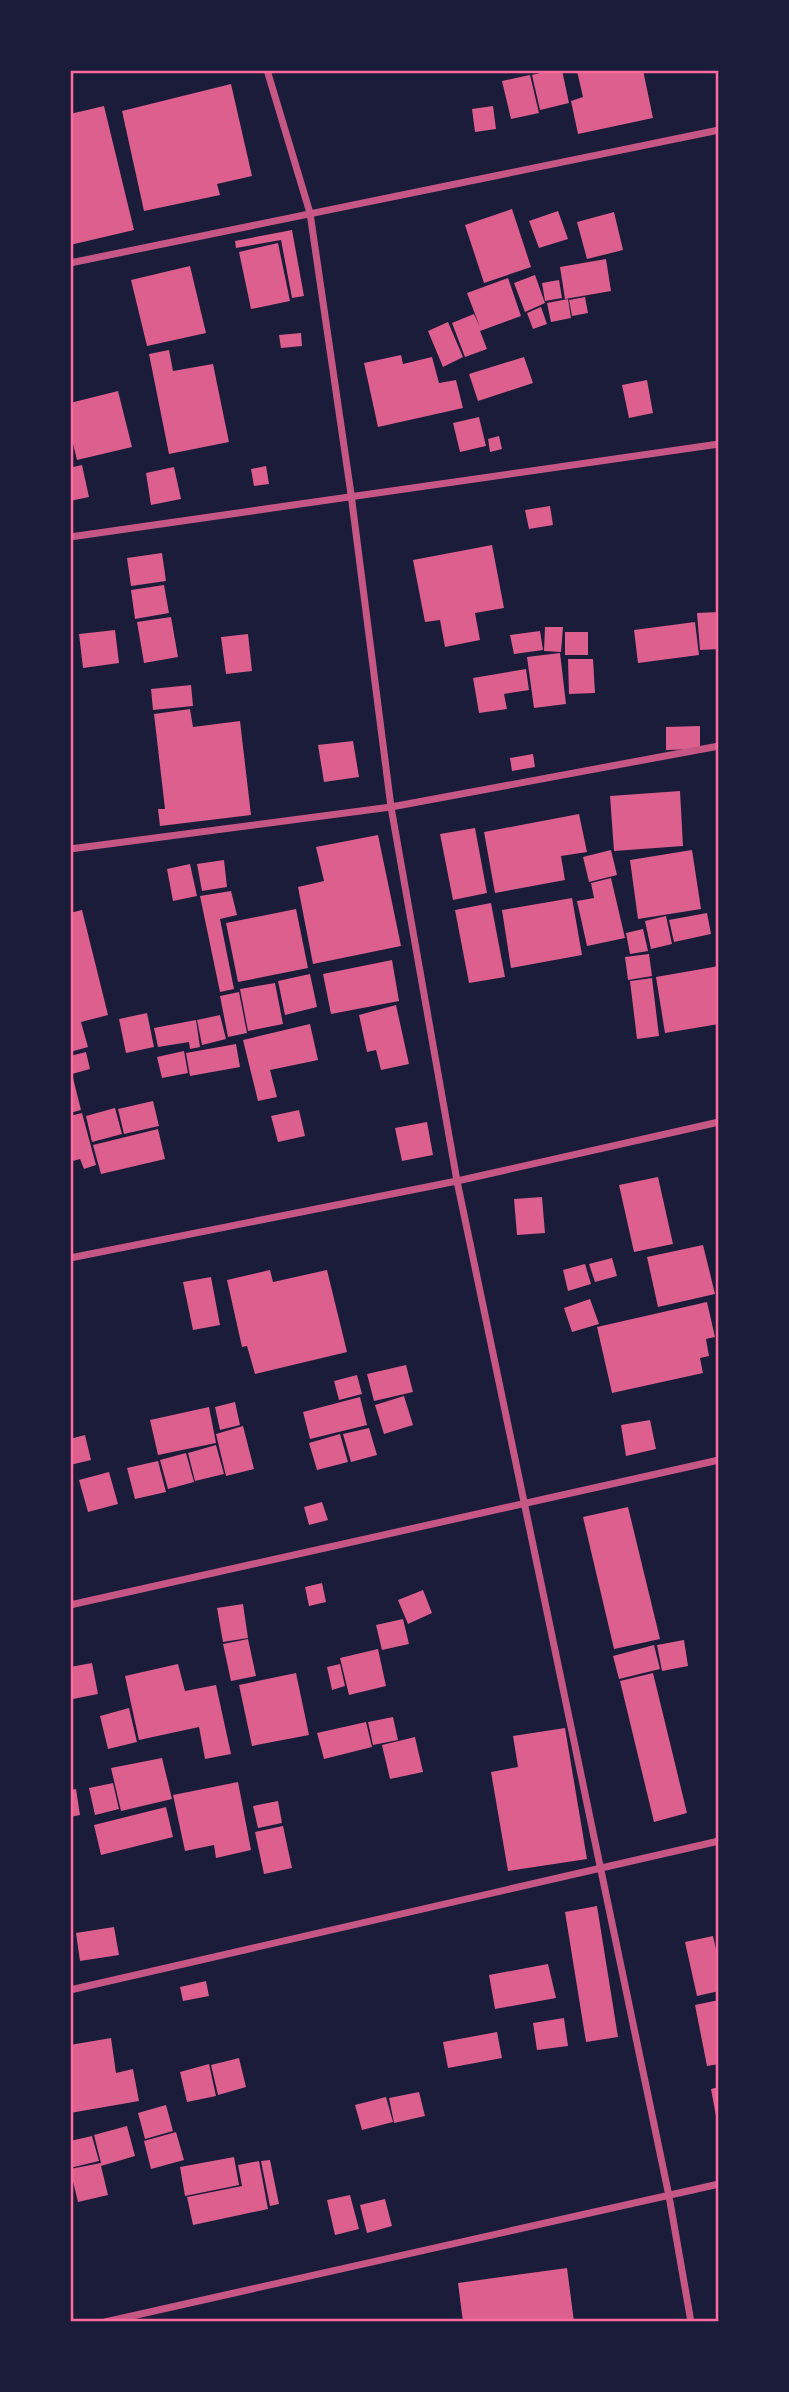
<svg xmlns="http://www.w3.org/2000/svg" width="789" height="2392" font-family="'Space Grotesk',sans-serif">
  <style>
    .building { fill: #dd5f8e }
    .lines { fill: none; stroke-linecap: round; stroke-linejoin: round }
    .minor { stroke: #c65784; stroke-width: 7 }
    .neatline { fill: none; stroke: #ff6b9d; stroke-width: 2.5 }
  </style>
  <rect width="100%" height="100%" fill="#1b1b3a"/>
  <path class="building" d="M552,70H562L569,103L540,110L532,75Z
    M643,70L653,118L578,134L571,101L583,97L577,71Z
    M530,75L539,113L511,119L502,81Z
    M231,84L252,176L217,184L220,195L144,211L122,111Z
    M104,106L134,230L70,245V114Z
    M493,106L496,129L475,132L472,109Z
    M512,209L531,267L484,283L465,225Z
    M558,211L568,239L539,248L529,221Z
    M614,212L623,250L587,259L577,222Z
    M292,230L304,296L292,298L281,240L236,248L235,241Z
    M278,243L290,301L251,309L239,252Z
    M606,259L611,291L565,299L560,267Z
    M190,266L206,333L147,346L131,280Z
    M535,275L545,303L525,312L514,283Z
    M508,278L521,316L480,331L487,349L465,357L452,323L474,314L480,327L467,293Z
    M559,280L562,298L545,301L542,283Z
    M585,297L588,313L572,316L569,300Z
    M568,299L571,318L551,322L547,303Z
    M541,307L547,324L533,329L527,313Z
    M448,322L463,357L443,367L428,331Z
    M301,333L302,346L281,348L279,335Z
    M169,350L173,371L213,364L229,442L169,454L149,354Z
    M401,355L403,364L432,357L439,383L456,380L463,408L378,427L364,363Z
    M524,357L533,383L478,401L469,374Z
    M647,380L653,413L629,418L622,385Z
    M118,391L132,447L77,460L70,431V403Z
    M479,417L486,446L460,452L453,423Z
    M499,436L502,449L490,452L488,439Z
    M70,457L73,467L82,465L89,497L70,501Z
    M266,466L269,484L254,486L251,469Z
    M174,467L181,499L151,505L146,473Z
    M550,506L553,525L529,529L525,510Z
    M492,545L504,608L475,613L480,640L445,647L440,620L425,622L413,560Z
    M162,553L166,581L131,586L127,558Z
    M164,585L169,613L135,619L131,590Z
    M719,612V649L700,650L697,613Z
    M171,617L178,657L144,663L137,622Z
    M695,622L699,655L638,663L634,630Z
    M545,627H563L561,652L544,651Z
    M115,630L119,663L83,668L79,634Z
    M540,631L543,650L514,654L510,635Z
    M565,632H588V655H565Z
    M248,634L252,671L226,674L221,637Z
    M560,653L566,704L534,708L527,657Z
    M568,659H593L595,693L569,694Z
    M526,669L529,690L504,694L507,709L479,713L473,678Z
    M191,685L193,706L153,710L151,689Z
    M190,709L193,727L240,721L251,815L160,826L158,809H165L154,714Z
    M700,726V749L666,750V727Z
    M353,741L359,777L324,782L318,745Z
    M533,754L535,767L512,771L510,758Z
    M680,791L683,846L614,851L610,796Z
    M579,814L587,852L561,856L565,880L495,893L484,832Z
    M475,828L487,893L453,900L440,834Z
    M378,835L401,946L313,964L298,887L324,881L316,847Z
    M611,850L617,875L589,882L583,857Z
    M692,850L701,909L638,919L630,860Z
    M224,860L227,887L202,891L197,864Z
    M190,864L197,896L173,901L167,869Z
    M611,878L625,938L587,946L577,901L594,898L591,883Z
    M231,891L237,915L220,919L234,989L220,992L200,896Z
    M572,898L582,955L511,968L502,910Z
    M491,903L505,977L469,983L455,910Z
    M296,909L308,968L238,982L226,923Z
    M82,910L108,1015L81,1022L88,1047L70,1052V913Z
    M707,913L711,934L674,942L669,920Z
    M666,916L672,944L651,949L645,921Z
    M643,929L648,951L630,954L626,933Z
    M649,954L652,976L628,980L625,957Z
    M392,960L399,1001L331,1014L323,974Z
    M719,966V1024L665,1033L656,977Z
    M310,974L317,1007L285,1015L278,981Z
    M652,978L659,1036L637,1039L630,981Z
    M275,983L283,1024L248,1031L240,989Z
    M239,992L247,1033L228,1037L220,996Z
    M396,1005L409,1064L381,1070L376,1050L367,1052L359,1015Z
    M147,1013L154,1047L126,1053L119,1019Z
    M220,1015L226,1039L202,1045L197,1020Z
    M196,1020L200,1047L190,1049L189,1042L158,1047L154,1028Z
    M310,1024L318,1060L270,1070L277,1097L258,1101L243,1040Z
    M236,1044L240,1067L190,1076L186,1053Z
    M184,1051L188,1073L162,1078L157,1057Z
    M86,1052L90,1069L72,1074L81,1110L70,1113V1056Z
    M153,1101L159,1126L124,1134L118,1109Z
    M115,1108L122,1134L92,1142L86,1116Z
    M299,1110L305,1136L278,1142L271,1116Z
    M82,1113L96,1165L84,1169L80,1159L73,1161L70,1152V1116Z
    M427,1122L433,1155L402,1161L395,1128Z
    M158,1129L165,1159L101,1174L93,1145Z
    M658,1177L673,1244L634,1252L619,1185Z
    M542,1197L545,1233L517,1235L514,1199Z
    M703,1245L715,1294L658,1307L647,1257Z
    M612,1258L617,1276L595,1282L589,1264Z
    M585,1264L591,1284L568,1291L563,1270Z
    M270,1270L273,1282L327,1270L347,1352L255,1374L247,1346L242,1347L227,1280Z
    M211,1277L220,1325L193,1330L183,1282Z
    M590,1299L599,1324L572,1332L564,1308Z
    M707,1302L715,1337L706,1339L709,1356L700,1358L703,1373L612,1393L597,1327Z
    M406,1365L413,1392L374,1401L367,1374Z
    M357,1375L362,1394L339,1400L334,1381Z
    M404,1396L413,1425L384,1434L375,1405Z
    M360,1397L367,1425L310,1439L303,1412Z
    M235,1402L240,1425L220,1430L215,1407Z
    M209,1407L216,1443L158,1455L150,1420Z
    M650,1420L656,1449L626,1456L621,1425Z
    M243,1426L254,1469L226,1476L216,1434Z
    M369,1428L377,1455L351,1462L343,1434Z
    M340,1434L348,1462L317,1470L309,1443Z
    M85,1435L91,1460L70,1465V1439Z
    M216,1445L224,1474L195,1481L188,1453Z
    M186,1453L194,1482L168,1489L160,1460Z
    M158,1461L166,1492L135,1499L127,1468Z
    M109,1472L118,1504L88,1512L79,1480Z
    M322,1502L328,1520L309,1525L304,1507Z
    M628,1507L660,1639L614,1649L583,1517Z
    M322,1583L326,1602L309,1606L305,1587Z
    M423,1590L432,1613L408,1624L398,1600Z
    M243,1604L248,1638L223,1642L217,1608Z
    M403,1619L409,1644L382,1650L376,1625Z
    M248,1639L256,1676L231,1681L223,1644Z
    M684,1640L688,1666L662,1671L657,1645Z
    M654,1645L660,1669L619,1679L613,1656Z
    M378,1649L386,1686L349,1695L340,1658Z
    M92,1663L98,1694L73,1699L70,1667Z
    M178,1664L185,1691L216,1685L231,1754L205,1759L199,1727L139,1740L125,1676Z
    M340,1664L345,1686L332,1690L327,1667Z
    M296,1673L309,1735L252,1746L239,1685Z
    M653,1673L687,1813L654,1822L620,1681Z
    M129,1708L137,1742L108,1749L100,1716Z
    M393,1717L398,1740L373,1745L368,1722Z
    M366,1722L372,1747L324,1759L317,1733Z
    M565,1728L587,1859L508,1871L491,1772L518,1767L513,1736Z
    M415,1737L423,1772L390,1779L382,1745Z
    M162,1758L172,1799L121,1811L111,1768Z
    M238,1782L251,1850L216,1858L214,1845L185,1851L173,1795Z
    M113,1783L119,1809L95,1815L89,1788Z
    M76,1789L80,1815L70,1817V1790Z
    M278,1801L282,1823L258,1828L253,1806Z
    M166,1807L173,1837L101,1855L94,1825Z
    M283,1826L292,1868L264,1874L255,1832Z
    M597,1906L618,2037L586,2042L565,1912Z
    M114,1927L119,1955L80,1961L76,1933Z
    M713,1936L719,1963V1991L697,1996L685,1942Z
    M548,1964L556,1998L495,2009L489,1975Z
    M206,1981L209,1996L183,2001L180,1987Z
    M719,2000V2064L707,2066L695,2005Z
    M564,2018L568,2046L537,2050L533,2023Z
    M497,2032L502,2058L448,2068L443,2042Z
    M111,2038L116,2073L133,2069L139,2101L70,2113V2045Z
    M239,2058L246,2087L218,2095L211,2065Z
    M209,2064L216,2096L187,2102L180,2072Z
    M719,2087V2127H718L711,2089Z
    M419,2092L425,2116L394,2123L389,2098Z
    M386,2097L393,2122L362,2130L355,2105Z
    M166,2105L173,2131L145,2139L138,2113Z
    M127,2126L135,2156L101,2166L108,2195L78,2202L70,2169L101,2163L94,2135Z
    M176,2132L184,2160L151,2169L144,2141Z
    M92,2136L99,2161L70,2168V2141Z
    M234,2157L239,2185L185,2196L180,2167Z
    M270,2160L279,2204L270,2206L261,2161Z
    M259,2161L268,2209L193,2225L187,2197L242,2186L238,2165Z
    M350,2195L359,2229L335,2235L327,2200Z
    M385,2199L392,2226L367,2233L360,2205Z
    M567,2268L574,2322H463L458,2283Z"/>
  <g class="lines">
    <path class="minor" d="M267,70L310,213L351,494L391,807L457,1181L669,2196L691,2322
      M70,263L719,130
      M70,537L719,444
      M70,849L391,807L719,746
      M70,1258L457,1181L719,1122
      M70,1605L719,1460
      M70,1990L719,1841
      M105,2322L719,2184"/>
  </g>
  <rect width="789" height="2392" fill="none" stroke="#1b1b3a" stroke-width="144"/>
  <rect x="72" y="72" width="645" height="2248" class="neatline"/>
</svg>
